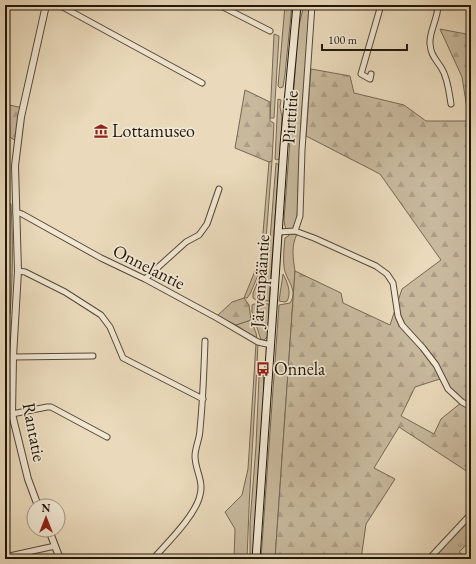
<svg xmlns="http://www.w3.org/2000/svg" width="476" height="564" font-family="'EB Garamond',serif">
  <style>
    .grass { fill: #c8b99d; stroke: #756854 }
    .forest { fill: url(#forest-firs); stroke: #756854; fill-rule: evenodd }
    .park { fill: url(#park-tufts); stroke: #756854 }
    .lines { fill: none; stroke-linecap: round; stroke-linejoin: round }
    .minor-casing { stroke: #544837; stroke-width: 7 }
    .tertiary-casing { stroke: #544837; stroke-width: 8 }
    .secondary-casing { stroke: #22170b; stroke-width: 9 }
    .minor { stroke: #f1e7d3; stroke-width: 5 }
    .tertiary { stroke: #f1e7d3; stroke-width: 6 }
    .secondary { stroke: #f1e7d3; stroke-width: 7 }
    .labels { text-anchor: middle; stroke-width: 3.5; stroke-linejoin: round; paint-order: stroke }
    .street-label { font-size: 18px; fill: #22170b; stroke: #f1e7d3 }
    .poi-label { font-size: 18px; fill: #22170b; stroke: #f1e7d3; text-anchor: start }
  </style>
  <defs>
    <pattern id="forest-firs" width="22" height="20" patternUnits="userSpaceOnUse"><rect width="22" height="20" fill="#c8b99d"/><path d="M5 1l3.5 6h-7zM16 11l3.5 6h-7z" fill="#ac9e86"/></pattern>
    <pattern id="park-tufts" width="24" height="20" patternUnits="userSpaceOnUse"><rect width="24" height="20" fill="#c8b99d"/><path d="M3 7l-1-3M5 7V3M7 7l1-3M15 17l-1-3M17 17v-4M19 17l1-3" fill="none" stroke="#ac9e86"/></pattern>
  </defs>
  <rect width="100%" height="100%" fill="#eadabb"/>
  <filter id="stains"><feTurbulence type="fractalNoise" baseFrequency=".005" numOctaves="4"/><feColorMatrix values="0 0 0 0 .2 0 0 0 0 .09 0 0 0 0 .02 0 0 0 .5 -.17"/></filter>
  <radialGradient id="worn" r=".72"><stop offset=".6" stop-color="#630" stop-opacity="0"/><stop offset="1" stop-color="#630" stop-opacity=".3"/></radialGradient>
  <path class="grass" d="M285,5H292L285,74L283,87L280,88L278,86Z
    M304,5H308L310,8L309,24L301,124L297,221L294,228L290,230L286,229L285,226L284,220L297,46L299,25Z
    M274,34L279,36L274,118H270Z
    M278,99L281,100L280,107L282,117L280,158L277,160L275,159Z
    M272,161L265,253L262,266L250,294L247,298H244L261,256L269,162Z
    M276,163L279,165L269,301L256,300L253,298V293L266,262L269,252Z
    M291,234H297C291,246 293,258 295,271L275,559H261L279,305L290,303C299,290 285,279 284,267C283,258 284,247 285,238Z
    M283,274C287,281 292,293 287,301L285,302L279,301Z
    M254,304H269L268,336L264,340H261L252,312V305Z
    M251,320L256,333L257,339L236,325Z
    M256,343L258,344C255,416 249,487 247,559H234L235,529L225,512L242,495L248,469Z
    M261,370H263L264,389L253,559H250V523L256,446L259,376L260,371Z"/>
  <path class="forest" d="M440,29L471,35V474L399,427L374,468L395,479L366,524L361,559H275L295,271L341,293L343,303L390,325L402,289L441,260L380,174L306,136L311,69L350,76L354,93L404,105L426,121H469L462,77ZM443,378L448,389L462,402L441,419L434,434L401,416L415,387Z
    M245,90L270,102V121L274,123L272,161L269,162L235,148Z
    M5,104L23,108L16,141L5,134Z
    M5,200L11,204C13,242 13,276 10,314L5,312Z
    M244,298L249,305L251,320L236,325L217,316L232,302Z"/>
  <path class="park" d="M471,521V540L459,552L462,554L459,559L455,558L454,559H432L468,522Z"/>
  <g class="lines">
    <defs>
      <path id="minor" d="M59,5L202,83
        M219,5L270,31
        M438,5C438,19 429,31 430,44C431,56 436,59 442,69C448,79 449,92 451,104
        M371,74L370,79L361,74L381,5
        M16,212L22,214L101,258L145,279L217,318L258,342L271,345
        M295,231L300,216L302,150L312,5
        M279,232L295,231L314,238L376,266L387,274L393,283L398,316L402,325L423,348L436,365L448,389L462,402L471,407
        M18,271L25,272L65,292L101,315L110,327L123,358L203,399
        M145,279L186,242L199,235L207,224L219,189
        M13,357L93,356
        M12,414L47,407H51L107,437
        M5,557L55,546
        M153,559C167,543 196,515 200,495C204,481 195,470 195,456C195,447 200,439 200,429C203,400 204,370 205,341
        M429,559L471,514"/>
      <path id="tertiary" d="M38,506L28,479L12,414L13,357L18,271L15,166L21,117L46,5
        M49,530L60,559"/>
      <path id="secondary" d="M256,559L284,146L297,5"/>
    </defs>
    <use href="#minor" class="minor-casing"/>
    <use href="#tertiary" class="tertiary-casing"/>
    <use href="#secondary" class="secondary-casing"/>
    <use href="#minor" class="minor"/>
    <use href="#tertiary" class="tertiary"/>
    <use href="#secondary" class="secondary"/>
  </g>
  <defs>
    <symbol id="museum-bare" viewBox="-9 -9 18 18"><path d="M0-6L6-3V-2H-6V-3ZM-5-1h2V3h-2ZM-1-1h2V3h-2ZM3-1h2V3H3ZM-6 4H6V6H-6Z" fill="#8f2418" stroke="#f1e7d3" stroke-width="2.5" paint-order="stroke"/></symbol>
    <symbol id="bus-bare" viewBox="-9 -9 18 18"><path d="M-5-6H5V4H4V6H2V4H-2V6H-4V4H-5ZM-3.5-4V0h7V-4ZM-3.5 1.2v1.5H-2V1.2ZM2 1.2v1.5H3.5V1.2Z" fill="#8f2418" stroke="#f1e7d3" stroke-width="2.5" paint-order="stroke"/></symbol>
  </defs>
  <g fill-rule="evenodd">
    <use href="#museum-bare" x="91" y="121" width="20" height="20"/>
    <use href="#bus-bare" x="253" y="359" width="20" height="20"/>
  </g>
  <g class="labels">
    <g class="street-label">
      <text transform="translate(290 117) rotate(-86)" y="6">Pirttitie</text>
      <text transform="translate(149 267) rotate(27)" y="6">Onnelantie</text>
      <text transform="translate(260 281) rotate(-86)" y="6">Järvenpääntie</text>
      <text transform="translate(34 432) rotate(79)" y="6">Rantatie</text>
    </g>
    <g class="poi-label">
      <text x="112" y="137">Lottamuseo</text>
      <text x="274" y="375">Onnela</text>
    </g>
  </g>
  <rect width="476" height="564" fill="none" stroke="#eadabb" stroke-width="20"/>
  <rect x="6" y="6" width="464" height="552" fill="none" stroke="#22170b" stroke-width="2"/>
  <rect x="10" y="10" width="456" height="544" fill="none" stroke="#22170b"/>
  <g transform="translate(46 518)"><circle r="19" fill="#f1e7d3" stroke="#9e9483"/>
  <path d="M0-3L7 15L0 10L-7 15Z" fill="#8f2418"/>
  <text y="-6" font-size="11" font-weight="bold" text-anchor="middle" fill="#22170b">N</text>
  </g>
  <path d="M322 44v6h85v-6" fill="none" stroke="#22170b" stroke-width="2"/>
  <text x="328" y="44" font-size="12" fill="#22170b" stroke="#f1e7d3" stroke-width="3" paint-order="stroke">100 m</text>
  <rect width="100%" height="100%" filter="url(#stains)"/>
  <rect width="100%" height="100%" fill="url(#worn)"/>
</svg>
